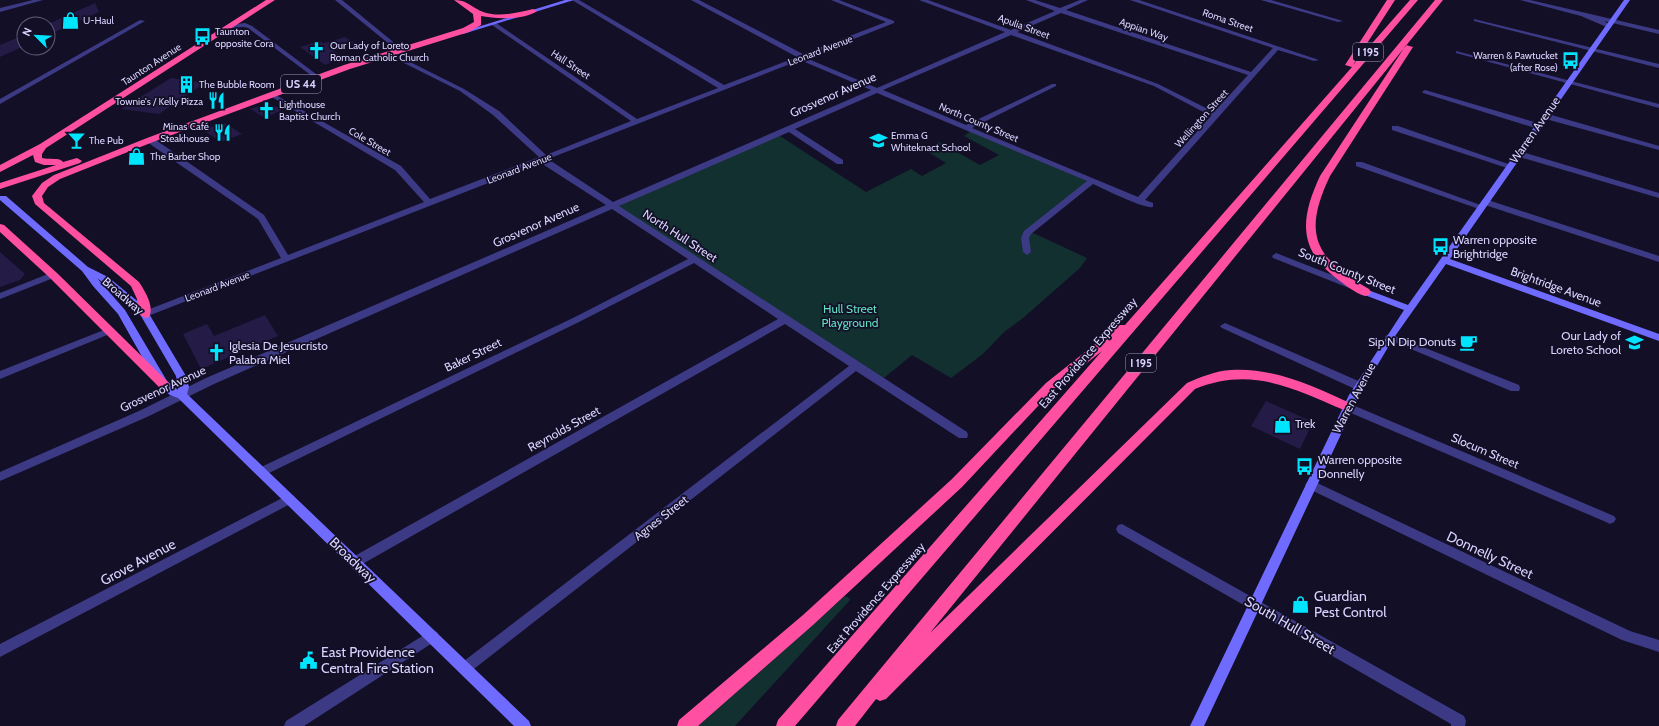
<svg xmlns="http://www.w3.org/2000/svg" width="1659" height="726" font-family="Cabin,sans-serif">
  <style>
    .green { fill: #12302f }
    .building { fill: #241b47 }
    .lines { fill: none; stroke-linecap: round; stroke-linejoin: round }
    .street { fill: #3d3a85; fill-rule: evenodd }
    .secondary { fill: #6f6bff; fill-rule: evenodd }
    .highway { fill: #ff4fa3; fill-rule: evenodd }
    .labels { text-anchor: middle; stroke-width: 3.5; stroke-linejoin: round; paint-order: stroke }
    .far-poi-label { font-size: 10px; fill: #d9d4ff; stroke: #130f26; text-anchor: start }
    .far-street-label { font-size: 10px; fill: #d9d4ff; stroke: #130f26 }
    .shield { fill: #130f26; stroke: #9e99be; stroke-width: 1 }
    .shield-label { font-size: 11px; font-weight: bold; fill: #d9d4ff }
    .street-label { font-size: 12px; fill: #d9d4ff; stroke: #130f26 }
    .poi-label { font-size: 12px; fill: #d9d4ff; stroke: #130f26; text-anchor: start }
    .park-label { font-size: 12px; fill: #5fe0c0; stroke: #130f26 }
    .near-street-label { font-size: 14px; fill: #d9d4ff; stroke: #130f26 }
    .near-poi-label { font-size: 14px; fill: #d9d4ff; stroke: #130f26; text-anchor: start }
  </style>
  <rect width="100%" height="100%" fill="#130f26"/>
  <path class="green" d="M972,130L1094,183L1029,231L1087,258L1080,268L1023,318L1004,332L983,354L951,378L912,355L879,382L614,208L777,134L866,192L911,169L922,176L946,163L925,150L939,142L980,165L999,155L964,136Z
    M845,596L851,599L735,726H698Z"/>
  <path class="building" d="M95,3L99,12L48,35V24Z
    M24,35V46L0,57V45Z
    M345,37L356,44L334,51L344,58L325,65L300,47L319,41L323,43L329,42Z
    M171,78L205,83L159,114L121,109Z
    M268,103L282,110L265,118L250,109Z
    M223,122L242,134L221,142L203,130Z
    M0,252L25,274L20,280L0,287Z
    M265,315L278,336L201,369L183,334L207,324L214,336Z
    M1266,401L1313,422L1300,449L1251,426Z"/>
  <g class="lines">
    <path class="street" d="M33,0H43L0,12V8Z
      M335,0H342L403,50V52H399Z
      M572,0H579L724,85L797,57L691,0H699L803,54L886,22L831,0H839L894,21V23L806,58L877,88L1005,32L919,0H928L1011,30L1055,11L1026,0H1035L1060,8L1080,0H1088L1066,10L1251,72L1273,48L1130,0H1139L1319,60L1314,61L1278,50L1145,200L1153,203V207C1144,209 1104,189 1093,184L1031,234L1029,238L1031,252L1027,255L1023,252L1021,238L1024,231L1087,181L877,93L795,129L843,160V164H837L789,132L619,206L967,432L968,435L967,438H959L856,371L470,672L465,674L460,672L458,668L460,664L849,366L785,324L359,566L355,567L351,566L349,562L351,558L778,319L694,263L579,322L265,475L261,476L257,475L255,472L257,469L573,318L688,259L612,209L214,384L147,417L0,481V472L139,411L206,378L606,205L544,165L542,162L148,316L145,317L140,314L142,312L281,258L258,219L147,142V138H153L264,215L288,255L424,202L395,170L270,96V94H274L401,166L430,199L539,157L493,115L460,91L388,55V53H392L464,89L499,111L546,155L631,121L492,25V23H496L637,119L718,88ZM1061,13L1248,75L1214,112L1158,84L1017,32ZM1011,35L1154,86L1211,116L1138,197L972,128L1056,86V84H1052L966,125L883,90ZM800,60L871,90L613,202L548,159Z
      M1261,0H1271L1343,21L1338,22Z
      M1520,0H1530L1659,30V34L1604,21L1612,26L1609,28L1581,16Z
      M1474,19L1659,64V68L1474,21Z
      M140,20L145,21L0,104V99Z
      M245,23L252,26L320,77V79H316L248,28C240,25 231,31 225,27L228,25Z
      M1456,51L1659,104V108L1456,53Z
      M1425,90L1541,124L1542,126L1541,128H1535L1423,93L1422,92Z
      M1542,114H1548L1659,146V150L1542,118Z
      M1392,126H1398L1514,166L1510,168H1507L1392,130Z
      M1516,152H1522L1659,193V198L1516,156Z
      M1356,162H1362L1486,207L1482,209H1479L1356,166Z
      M1482,200H1488L1659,256V262L1482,204Z
      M1276,253L1355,284L1357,286L1355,288H1349L1273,258L1272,256Z
      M53,272L56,273L58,275L56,277L0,299V293Z
      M1225,323L1363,383L1364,386L1359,390L1355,389L1222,328L1220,326Z
      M109,328L112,329L114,331L112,333L0,379V371Z
      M1390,334L1519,385L1520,388L1519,391H1511L1387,339L1385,337L1387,335Z
      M1348,403L1614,516L1616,519L1614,522L1610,524L1606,522L1344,410L1343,407L1344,404Z
      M1311,480L1630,631L1659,640V652L1622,640L1307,488L1305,485L1307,482Z
      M290,494L294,496L296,499L294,502L0,657V644Z
      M1122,524L1464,716L1466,721L1465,726H1451V724L1118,533L1116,529L1118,525Z
      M432,630L437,632L439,636L437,640L304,726H284L286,721Z"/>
    <path class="secondary" d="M565,0H574L463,34L458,33Z
      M1624,0H1630L1450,259L1659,334V341L1446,264L1393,339L1359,396L1204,726H1190L1349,395L1404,310L1362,294L1360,292L1362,290H1368L1408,305Z
      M0,196H6L88,267L108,277L141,304L148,312L186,376L189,387L187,394L529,721L531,726H514L178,398L170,395L159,387L118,314L93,286L82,271L0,200ZM97,278L135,308L141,316L176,376L178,390L167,381L125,310Z"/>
    <path class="highway" d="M266,0H275L46,148L42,154V158C49,160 60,157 63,162L77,158L82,161L80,163L0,189V183L56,165H44L35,162L33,155L0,172V165L40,144Z
      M454,0C465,0 468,4 477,9C493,19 516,13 533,9L537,11C525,20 496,19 481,16V25L469,32L350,69L153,142L60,179L48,187L42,196L44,203L139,282C144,290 155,306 149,317L145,318L139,314L137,299L131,286L35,204L32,196L42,183L54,175L147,138L344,65L463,28L474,22L473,14Z
      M1387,0H1395L1353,65L1410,0H1418L795,726H776L778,720L1102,351L1054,389L962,487L813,625L698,726H677L679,720L803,615L952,479L1046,383L1119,325H1125L1352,67L1345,65Z
      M1435,0H1443L930,633L1187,383C1201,377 1215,371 1231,370C1273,367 1315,387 1352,404L1354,407L1352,410H1344C1292,388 1251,366 1195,389L886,699L880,701L876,699L855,726H836L838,720Z
      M1406,45L1413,47L1330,176C1302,235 1315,258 1369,289L1371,292L1369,295L1365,296C1355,293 1345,285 1336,278C1297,248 1301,217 1320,176Z
      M0,224L4,225L57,273L167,381L169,384L167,387H159L49,277L0,232Z"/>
  </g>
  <defs>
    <symbol id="shop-bare" viewBox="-9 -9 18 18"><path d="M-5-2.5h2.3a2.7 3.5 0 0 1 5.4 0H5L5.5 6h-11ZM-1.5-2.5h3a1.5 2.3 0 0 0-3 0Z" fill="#00e5ff" stroke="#130f26" stroke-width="2.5" paint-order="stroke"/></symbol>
    <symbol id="bus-bare" viewBox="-9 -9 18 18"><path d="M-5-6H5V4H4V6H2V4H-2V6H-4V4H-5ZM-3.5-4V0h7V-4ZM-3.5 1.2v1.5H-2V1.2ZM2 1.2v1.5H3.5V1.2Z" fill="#00e5ff" stroke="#130f26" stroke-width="2.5" paint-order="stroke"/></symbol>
    <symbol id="church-bare" viewBox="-9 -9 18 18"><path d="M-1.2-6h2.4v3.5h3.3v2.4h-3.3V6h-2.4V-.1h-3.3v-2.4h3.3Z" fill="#00e5ff" stroke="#130f26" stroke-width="2.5" paint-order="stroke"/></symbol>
    <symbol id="building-bare" viewBox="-9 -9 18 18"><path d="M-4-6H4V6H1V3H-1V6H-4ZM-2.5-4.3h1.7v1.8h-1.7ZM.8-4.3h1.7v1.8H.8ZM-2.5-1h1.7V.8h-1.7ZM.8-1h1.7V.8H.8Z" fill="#00e5ff" stroke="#130f26" stroke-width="2.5" paint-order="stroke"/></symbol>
    <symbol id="restaurant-bare" viewBox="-9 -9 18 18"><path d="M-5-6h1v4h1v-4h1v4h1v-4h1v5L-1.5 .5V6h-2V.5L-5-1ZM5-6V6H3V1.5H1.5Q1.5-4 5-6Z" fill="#00e5ff" stroke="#130f26" stroke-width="2.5" paint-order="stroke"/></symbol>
    <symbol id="bar-bare" viewBox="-9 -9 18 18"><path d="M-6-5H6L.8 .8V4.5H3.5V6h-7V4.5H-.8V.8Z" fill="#00e5ff" stroke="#130f26" stroke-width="2.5" paint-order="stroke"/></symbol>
    <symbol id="school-bare" viewBox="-9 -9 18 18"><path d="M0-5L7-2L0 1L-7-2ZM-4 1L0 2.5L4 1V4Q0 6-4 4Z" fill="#00e5ff" stroke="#130f26" stroke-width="2.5" paint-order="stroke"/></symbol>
    <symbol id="cafe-bare" viewBox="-9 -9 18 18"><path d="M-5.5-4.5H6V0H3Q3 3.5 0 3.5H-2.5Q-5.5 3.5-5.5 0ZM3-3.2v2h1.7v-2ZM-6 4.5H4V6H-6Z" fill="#00e5ff" stroke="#130f26" stroke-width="2.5" paint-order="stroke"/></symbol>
    <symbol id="civic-bare" viewBox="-9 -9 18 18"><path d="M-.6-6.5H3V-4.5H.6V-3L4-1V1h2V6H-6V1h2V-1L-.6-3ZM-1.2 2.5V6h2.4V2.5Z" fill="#00e5ff" stroke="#130f26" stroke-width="2.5" paint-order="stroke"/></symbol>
  </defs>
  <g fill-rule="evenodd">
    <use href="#shop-bare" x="58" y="8" width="25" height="25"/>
    <use href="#bus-bare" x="190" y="24" width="25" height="25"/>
    <use href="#church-bare" x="304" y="38" width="25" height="25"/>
    <use href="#bus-bare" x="1558" y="48" width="25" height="25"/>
    <use href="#building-bare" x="174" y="72" width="25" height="25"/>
    <use href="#restaurant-bare" x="204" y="88" width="25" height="25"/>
    <use href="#church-bare" x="254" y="98" width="25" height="25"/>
    <use href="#restaurant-bare" x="210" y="120" width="25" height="25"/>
    <use href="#bar-bare" x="64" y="128" width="25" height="25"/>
    <use href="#school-bare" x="866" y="128" width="25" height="25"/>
    <use href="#shop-bare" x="124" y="144" width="25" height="25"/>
    <use href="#bus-bare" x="1428" y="234" width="25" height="25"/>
    <use href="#cafe-bare" x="1456" y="330" width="25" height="25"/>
    <use href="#school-bare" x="1622" y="330" width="25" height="25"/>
    <use href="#church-bare" x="204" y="340" width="25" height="25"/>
    <use href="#shop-bare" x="1270" y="412" width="25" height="25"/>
    <use href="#bus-bare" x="1292" y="454" width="25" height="25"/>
    <use href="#shop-bare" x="1288" y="592" width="25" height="25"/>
    <use href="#civic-bare" x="296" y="648" width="25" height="25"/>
  </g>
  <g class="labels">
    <g class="far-poi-label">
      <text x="83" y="24">U-Haul</text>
      <text x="215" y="35">Taunton<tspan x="215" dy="12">opposite Cora</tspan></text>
      <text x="330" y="49">Our Lady of Loreto<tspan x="330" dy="12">Roman Catholic Church</tspan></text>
      <text x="1558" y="59" text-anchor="end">Warren &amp; Pawtucket<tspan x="1558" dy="12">(after Rose)</tspan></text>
      <text x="199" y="88">The Bubble Room</text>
      <text x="203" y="105" text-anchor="end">Townie's / Kelly Pizza</text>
      <text x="279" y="108">Lighthouse<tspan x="279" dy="12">Baptist Church</tspan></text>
      <text x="209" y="130" text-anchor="end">Minas Café<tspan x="209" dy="12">Steakhouse</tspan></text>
      <text x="891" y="139">Emma G<tspan x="891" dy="12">Whiteknact School</tspan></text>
      <text x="89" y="144">The Pub</text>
      <text x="150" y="160">The Barber Shop</text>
    </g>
    <g class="far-street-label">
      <text transform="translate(1228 20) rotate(19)" y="4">Roma Street</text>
      <text transform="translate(1024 26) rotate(20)" y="4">Apulia Street</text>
      <text transform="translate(1144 29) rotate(19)" y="4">Appian Way</text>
      <text transform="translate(820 50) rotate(-21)" y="4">Leonard Avenue</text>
      <text transform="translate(151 64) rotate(-33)" y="4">Taunton Avenue</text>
      <text transform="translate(571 64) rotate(34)" y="4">Hall Street</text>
      <text transform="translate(1201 118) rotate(-48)" y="4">Wellington Street</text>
      <text transform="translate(979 122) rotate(23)" y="4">North County Street</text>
      <text transform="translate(370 141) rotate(30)" y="4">Cole Street</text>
      <text transform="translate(519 168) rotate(-21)" y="4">Leonard Avenue</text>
      <text transform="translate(217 286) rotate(-21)" y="4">Leonard Avenue</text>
    </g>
    <g class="shield">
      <rect x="1353" y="43" width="30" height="18" rx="3"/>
      <rect x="281" y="75" width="40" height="18" rx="3"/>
      <rect x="1126" y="354" width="30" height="18" rx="3"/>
    </g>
    <g class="shield-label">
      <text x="1368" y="56">I 195</text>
      <text x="301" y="88">US 44</text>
      <text x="1141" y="367">I 195</text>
    </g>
    <g class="street-label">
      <text transform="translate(833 95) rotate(-24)" y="4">Grosvenor Avenue</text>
      <text transform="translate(1535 130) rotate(-55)" y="4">Warren Avenue</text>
      <text transform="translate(536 225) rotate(-24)" y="4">Grosvenor Avenue</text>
      <text transform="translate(680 236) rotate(33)" y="4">North Hull Street</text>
      <text transform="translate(1347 271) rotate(22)" y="4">South County Street</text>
      <text transform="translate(1556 287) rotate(20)" y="4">Brightridge Avenue</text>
      <text transform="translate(123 296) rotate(41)" y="4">Broadway</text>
      <text transform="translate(1088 353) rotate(-49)" y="4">East Providence Expressway</text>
      <text transform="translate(473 355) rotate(-26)" y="4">Baker Street</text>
      <text transform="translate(163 389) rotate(-25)" y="4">Grosvenor Avenue</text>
      <text transform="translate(1354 398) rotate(-62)" y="4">Warren Avenue</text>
      <text transform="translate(564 429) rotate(-29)" y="4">Reynolds Street</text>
      <text transform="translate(1485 451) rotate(23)" y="4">Slocum Street</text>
      <text transform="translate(661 518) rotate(-38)" y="4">Agnes Street</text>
      <text transform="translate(876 598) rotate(-49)" y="4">East Providence Expressway</text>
    </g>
    <g class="poi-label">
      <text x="1453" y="244">Warren opposite<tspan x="1453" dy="14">Brightridge</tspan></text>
      <text x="1621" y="340" text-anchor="end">Our Lady of<tspan x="1621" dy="14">Loreto School</tspan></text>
      <text x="1456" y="346" text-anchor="end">Sip N Dip Donuts</text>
      <text x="229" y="350">Iglesia De Jesucristo<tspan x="229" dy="14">Palabra Miel</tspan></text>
      <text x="1295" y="428">Trek</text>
      <text x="1318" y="464">Warren opposite<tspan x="1318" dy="14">Donnelly</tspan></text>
    </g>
    <g class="park-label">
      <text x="850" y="313">Hull Street<tspan x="850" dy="14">Playground</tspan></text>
    </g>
    <g class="near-street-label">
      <text transform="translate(1490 555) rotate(25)" y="5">Donnelly Street</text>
      <text transform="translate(353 560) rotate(44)" y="5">Broadway</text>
      <text transform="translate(138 562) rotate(-28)" y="5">Grove Avenue</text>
      <text transform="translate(1290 625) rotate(30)" y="5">South Hull Street</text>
    </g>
    <g class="near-poi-label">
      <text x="1314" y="601">Guardian<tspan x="1314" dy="16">Pest Control</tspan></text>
      <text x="321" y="657">East Providence<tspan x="321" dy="16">Central Fire Station</tspan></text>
    </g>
  </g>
  <g transform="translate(36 36) rotate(294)"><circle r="19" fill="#130f26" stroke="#625e7d"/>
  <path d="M0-3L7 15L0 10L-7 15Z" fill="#00e5ff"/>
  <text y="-6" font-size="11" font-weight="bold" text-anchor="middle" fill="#d9d4ff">N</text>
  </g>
</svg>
